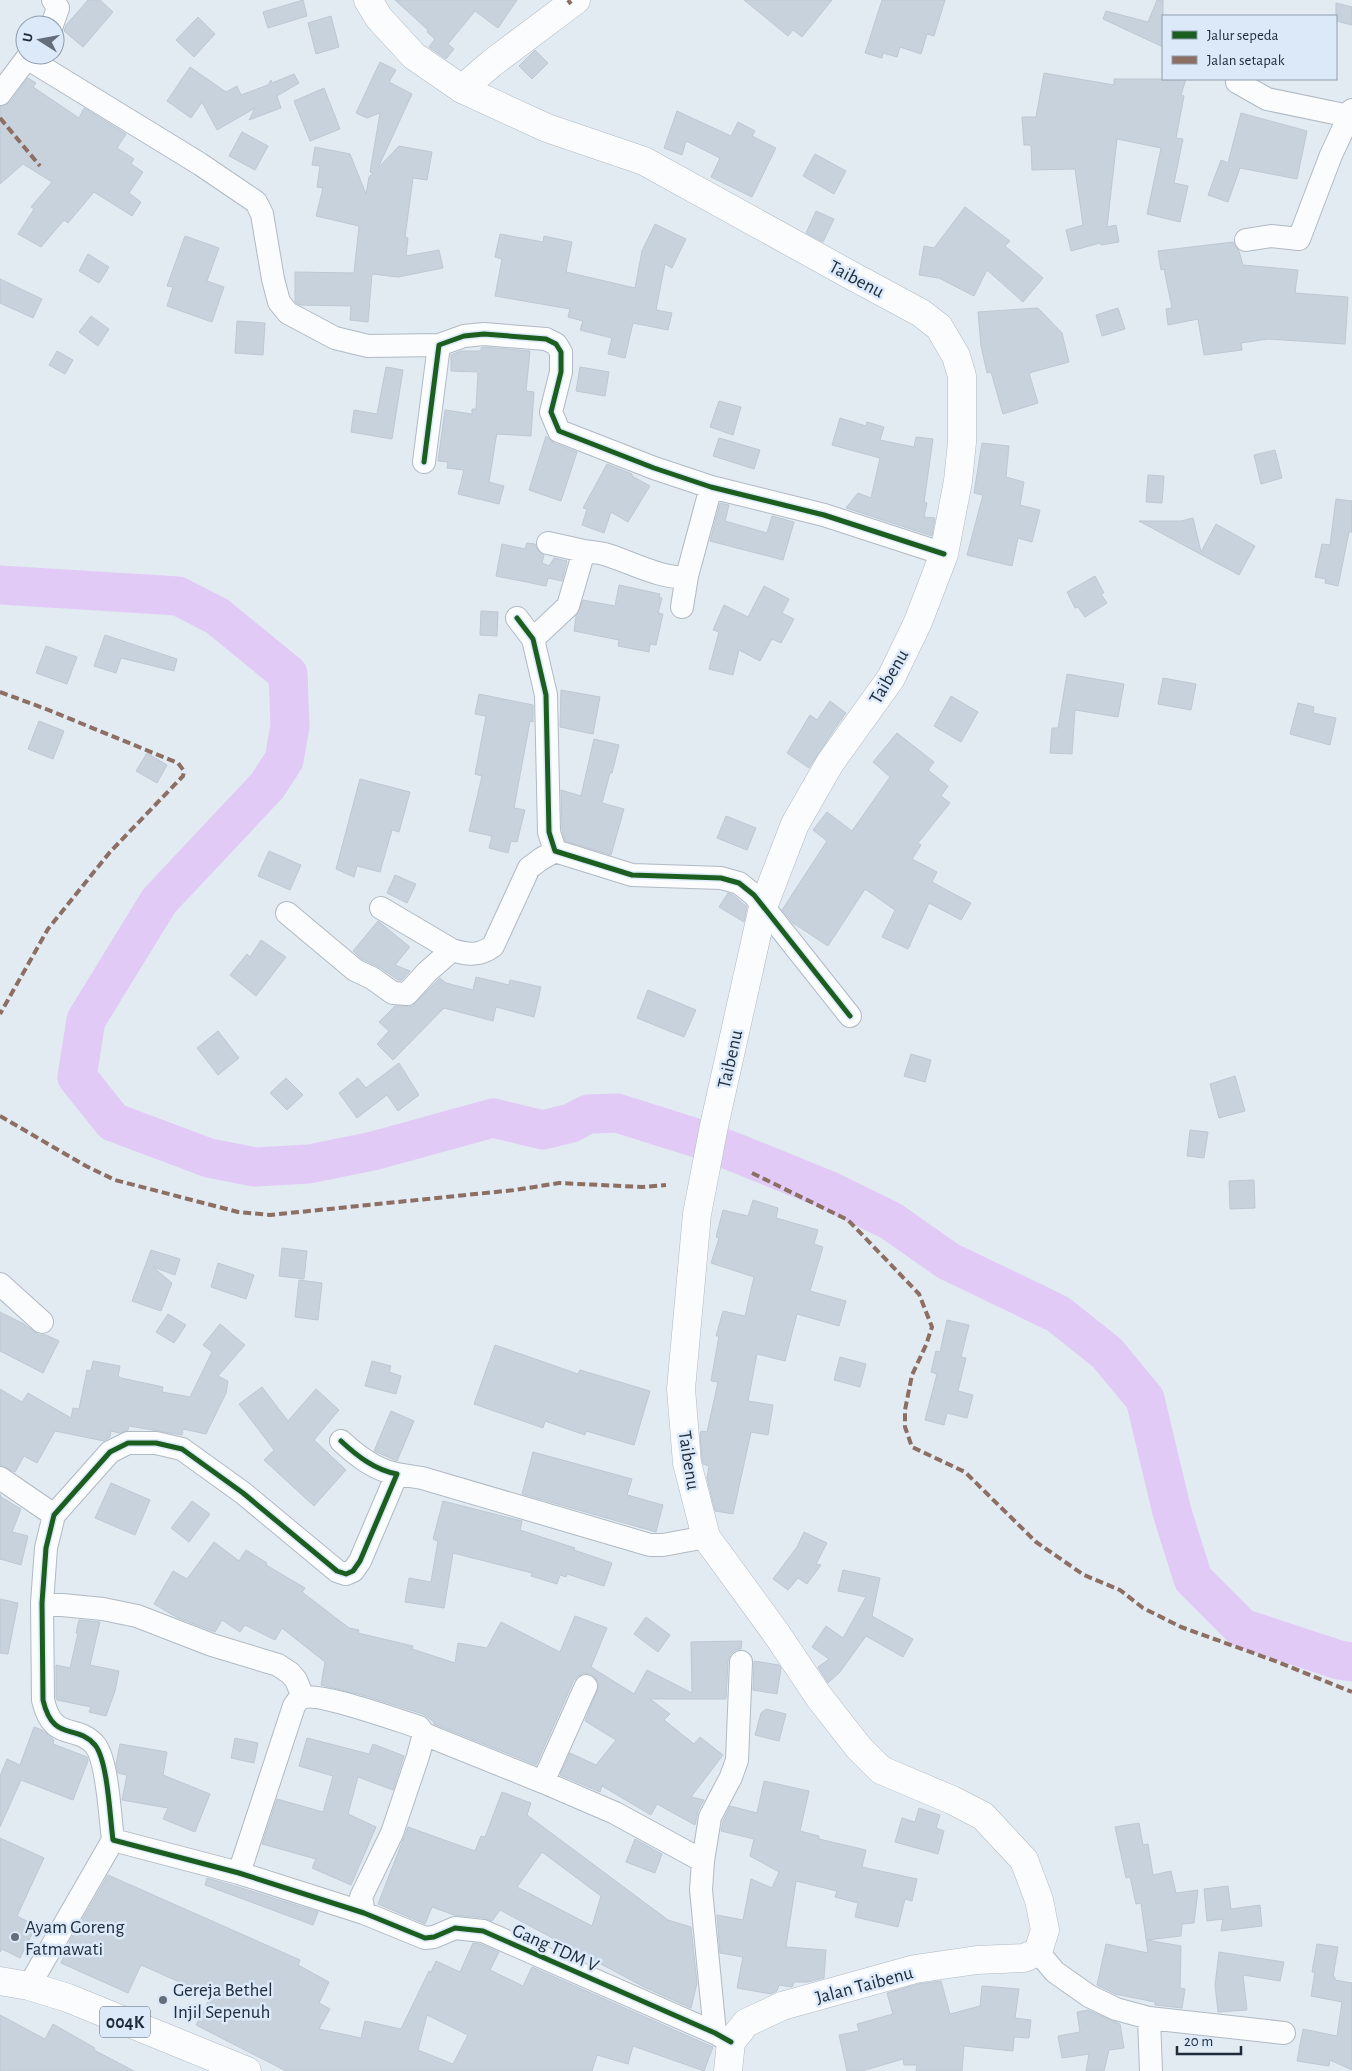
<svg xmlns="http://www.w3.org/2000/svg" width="1352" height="2071" font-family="'Alegreya Sans',sans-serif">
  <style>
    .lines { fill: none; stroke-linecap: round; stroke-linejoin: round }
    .river { stroke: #e1caf6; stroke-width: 39 }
    .building { fill: #c8d2dd; stroke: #bec8d3; fill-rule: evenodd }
    .street-casing { stroke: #b0bac4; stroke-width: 24 }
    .secondary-casing { stroke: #b0bac4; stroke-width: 29 }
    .primary-casing { stroke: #b0bac4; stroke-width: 29 }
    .street { stroke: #fbfcfd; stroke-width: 22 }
    .secondary { stroke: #fbfcfd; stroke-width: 28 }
    .primary { stroke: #fbfcfd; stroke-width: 28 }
    .quiet { stroke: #8d6e63; stroke-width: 4; stroke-dasharray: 8 4; stroke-linecap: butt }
    .cycleway-casing { stroke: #dbe9f9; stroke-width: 8 }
    .cycleway { stroke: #1b5e20; stroke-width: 5 }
    .poi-dot { fill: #636e7a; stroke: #dbe9f9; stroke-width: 2 }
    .labels { text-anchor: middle; stroke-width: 5; stroke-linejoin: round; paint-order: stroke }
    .shield { fill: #dbe9f9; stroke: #576473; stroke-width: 1 }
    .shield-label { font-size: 18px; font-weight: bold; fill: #1e2b39 }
    .street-label { font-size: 19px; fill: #1e2b39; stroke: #dbe9f9 }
    .poi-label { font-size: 19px; fill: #1e2b39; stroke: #dbe9f9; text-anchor: start }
  </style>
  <rect width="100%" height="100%" fill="#e2eaf2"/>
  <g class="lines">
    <path class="river" d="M0,585L178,596L217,616L288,674L290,726L284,760L267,786L159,901L86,1020L77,1077L113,1122L209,1158L255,1167L309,1164L373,1151L493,1118L543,1130L571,1123L588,1114L617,1113L709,1142L828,1190L891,1221L948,1261L1058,1314L1107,1353L1145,1399L1172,1512L1193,1579L1242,1628L1339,1660L1352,1662"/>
  </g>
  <path class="building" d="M88,0H100L113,12L83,47L64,31L66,25Z
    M303,0L307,16L268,28L263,12Z
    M395,0H517L498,28L475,11L448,44L454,49L446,59L429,47L435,39L427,32L428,30Z
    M744,0H832L802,37L793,30L788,36Z
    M882,0H945L934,36L927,34L921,54L900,47L897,57L883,53L882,58L865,53Z
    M1157,0H1163V47L1103,19L1106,11L1148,22Z
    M1336,3L1352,7V25L1336,21Z
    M331,16L339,47L316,54L308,23Z
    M198,17L215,34L194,57L176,40Z
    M535,50L548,63L532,79L519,66Z
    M380,62L396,70L389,82L412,94L378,168L399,146L432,152L427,180L413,178L405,237L408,238L406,256L439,250L443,268L398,277L372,274L368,322L350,320L351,306L300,305L296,303L295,301V272L354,273L359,226L316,216L323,188L317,187L320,166L312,165L315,147L350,154L366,194L369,177L373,173L370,172L380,113L367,118L356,113Z
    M190,67L226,92L237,86L241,95L268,85L271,80L272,83L294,74L299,83L277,96L281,108L249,120L255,108L217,130L202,102L191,118L167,101Z
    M1044,73L1114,85V79H1186L1181,95L1184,96L1176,138L1183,139L1174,183L1188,186L1180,222L1147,214L1161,148L1117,139L1107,227L1116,225L1119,242L1101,245L1100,243L1071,251L1066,230L1083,225L1075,169L1032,170L1031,145H1024L1022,117H1036Z
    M28,78L36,83L33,87L79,118L84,108L126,134L117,148L134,159L131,164L143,172L129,193L141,202L132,216L94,192L68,223L64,220L41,247L18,234L34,209L31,207L52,182L23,164L0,184V107L10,102Z
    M324,88L340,129L310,141L294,101Z
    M677,111L731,136L738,122L755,131L752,136L776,148L752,197L711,177L720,158L686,141L682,155L664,148Z
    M1241,113L1307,131L1297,179L1240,168L1228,202L1208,195L1221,160L1228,163Z
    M242,132L268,146L255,170L229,156Z
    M815,154L846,171L834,194L803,176Z
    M965,207L1010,241L1005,246L1043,278L1023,302L987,270L974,296L939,278L919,275L924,246L934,248Z
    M816,211L834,219L823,242L806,233Z
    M655,224L686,239L672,268L665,264L656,310L672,313L668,330L633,323L625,358L608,354L612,338L580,330L583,321L568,317L570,309L495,296L502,259L495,257L500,234L543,242L544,236L572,242L566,272L635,288L642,251Z
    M185,236L219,248L207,281L224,287L212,322L167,306L173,287L167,286Z
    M1233,242L1239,251L1243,265L1298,270L1295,293L1348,297L1345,344L1268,339L1241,343L1242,350L1204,355L1198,319L1168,325L1166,309L1172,308L1164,269L1161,270L1158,251Z
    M88,254L109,267L99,283L79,271Z
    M0,279L42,299L33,318L0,303Z
    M1038,308L1062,333L1069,362L1029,373L1038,403L1003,414L991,372L987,373L981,346L978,312Z
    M1118,308L1125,329L1102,336L1096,315Z
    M91,316L109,329L98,346L79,332Z
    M237,321L265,323L263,355L235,353Z
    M484,347L530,351L526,391L534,392L531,436L497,434L496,438L489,482L504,486L499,504L458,494L464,470L447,468L448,462L438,461L445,410L472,414V409H476L478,372L451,371V355L461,351H481V348Z
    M57,351L73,360L65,374L49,365Z
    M386,367L403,370L392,439L351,432L354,410L377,414Z
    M580,367L609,372L605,396L576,391Z
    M719,401L741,407L733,435L710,427Z
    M840,418L866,426L867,422L884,427L880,440L914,447L916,437L933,439L924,502L927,503L924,517L935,518L932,536L846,508L858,493L871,498L880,458L832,445Z
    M546,436L554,443L577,452L561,501L529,490Z
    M719,438L760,450L754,469L713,456Z
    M982,443L1009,446L1006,477L1024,482L1020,505L1040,510L1032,542L1018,538L1012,566L967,555L983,495L974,493Z
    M1275,450L1282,478L1261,484L1254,455Z
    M607,464L632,474V476L650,486L628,522L611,512L604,533L582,525L587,509L583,508Z
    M1148,475L1164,476L1162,503L1146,502Z
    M1336,499L1352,501V532H1349L1338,586L1325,583L1326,579L1315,577L1322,544L1330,545Z
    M720,503L729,505L725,521L767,533L772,516L794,522L783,560L710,541Z
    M1193,518L1201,552L1216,524L1255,546L1239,575L1139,521H1181Z
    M527,543L535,544L539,552L544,555L542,563L549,566L554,558L567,561L562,581L548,578L546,586L496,576L502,544L525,549Z
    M1095,576L1104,593L1101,594L1107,603L1085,617L1078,607L1075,608L1067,592Z
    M619,585L660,594L659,597L662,598L658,613L663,614L656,645L650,644L649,652L618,646L619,640L574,631L576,616L583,600L615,606Z
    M764,586L789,599L782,613L794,619L781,643L772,639L760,661L739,650L733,675L709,669L719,632L713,630L724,605L748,617Z
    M481,611L498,612L497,636L480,635Z
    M105,635L177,659L174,671L121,658L116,673L94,666Z
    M46,646L77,657L67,684L36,673Z
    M1067,674L1124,684L1118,717L1075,710L1072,754L1050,753L1052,728H1058Z
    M1163,678L1196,684L1191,710L1158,704Z
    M561,690L600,697L593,734L560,727Z
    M479,694L533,705V722L530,721L514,808L525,810L517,842L511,841L508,853L489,848L492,836L469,831L482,776L475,774L486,716L475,714Z
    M951,696L978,712L961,742L934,726Z
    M830,701L846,713L836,727L809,768L787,753L810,715L817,720Z
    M1298,703L1314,707L1313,713L1336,718L1330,745L1290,734Z
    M39,721L64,731L53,759L28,749Z
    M897,733L934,762L928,770L948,786L941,796L950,803L918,843L921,845L912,859L937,872L932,882L971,903L961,920L929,903L908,949L882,937L895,910L865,889L828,946L793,923L782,910L827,841L813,830L827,812L852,831L890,777L873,762Z
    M594,739L619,745L612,773H610L602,803L624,809L611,855L565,841L562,830L561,790L581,796Z
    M147,753L167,765L157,783L136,771Z
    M360,779L410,792L399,832L392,830L380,872L357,866L354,877L336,869Z
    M726,816L756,828L747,850L717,838Z
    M269,851L301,865L290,890L258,876Z
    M395,875L416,884L407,903L387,893Z
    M728,893L733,895L747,907L744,922L719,907Z
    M378,921L410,947L395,965L410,971L402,980H398L379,967L362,959L353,951Z
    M261,940L286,957L256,996L230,975L247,954L250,957Z
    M476,977L509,985L510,980L541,987L534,1017L496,1007L493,1021L444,1008L393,1060L377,1044L389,1031L379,1022L395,1006H412L440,978L446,983L473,990Z
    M648,990L696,1010L684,1037L637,1018Z
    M218,1031L239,1058L218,1075L197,1048Z
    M911,1054L931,1060L925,1082L904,1076Z
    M399,1063L419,1095L398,1111L387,1095L357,1118L339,1093L358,1078L366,1088Z
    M1235,1076L1245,1111L1219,1118L1210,1084Z
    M286,1078L303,1095L287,1110L270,1093Z
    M1190,1130L1208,1132L1204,1158L1187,1156Z
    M1254,1180L1255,1208L1230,1209L1229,1181Z
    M753,1200L778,1208L776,1218L818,1230L814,1244L823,1247L810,1291L846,1301L839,1326L797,1314L785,1361L757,1354L748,1401L773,1405L768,1435L751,1432L733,1514L715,1511L707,1478L709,1466L703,1464L702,1460L700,1434L701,1431L707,1432L718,1382L711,1381L719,1336H716L723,1311L745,1316L754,1277L711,1263L719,1238L716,1237L723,1210L748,1216Z
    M282,1248L307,1251L304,1279L279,1276Z
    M151,1250L180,1259L175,1275L153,1267L172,1283L161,1311L132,1301Z
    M218,1263L254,1275L246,1299L211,1287Z
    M299,1280L322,1283L318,1320L295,1317Z
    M0,1312L24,1324L39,1335H46L59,1341L43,1373L0,1351Z
    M168,1314L186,1325L174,1343L156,1332Z
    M947,1320L969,1325L961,1357L966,1358L958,1391L973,1395L967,1418L947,1413L944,1425L925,1420L937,1374L931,1372L936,1351L940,1352Z
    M220,1324L245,1345L218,1376L228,1381L226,1393L206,1434L183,1429L182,1435L129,1426L128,1430L120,1433L111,1431L110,1437L104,1441L55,1431L37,1463L24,1456L15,1472L0,1465V1389L22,1402L28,1393L71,1418L73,1408L79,1409L87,1370L91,1371L93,1361L120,1366L118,1376L121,1378L163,1387L162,1392L190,1397L212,1352L203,1345Z
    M495,1345L578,1374L580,1370L650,1391L634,1445L586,1431L585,1435L545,1421L543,1428L474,1404Z
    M840,1357L866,1364L860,1387L834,1380Z
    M372,1361L391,1366L389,1372L401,1376L396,1394L365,1386Z
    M262,1387L288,1421L316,1389L339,1410L314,1440L346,1470L314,1506L264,1460L274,1450L239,1404Z
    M391,1411L414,1421L397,1461L374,1451Z
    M533,1452L632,1479L627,1495L663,1505L656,1532L522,1494Z
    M111,1483L150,1500L135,1535L95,1518Z
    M0,1494L1,1497L21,1509L12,1532L28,1536L21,1565L0,1559Z
    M192,1501L210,1514L189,1542L171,1528Z
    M443,1501L522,1521L520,1530L575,1548L574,1550L612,1563L604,1586L567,1574L566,1577L560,1575L557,1584L531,1576L532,1573L453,1553L444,1608L405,1602L409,1578L431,1582L438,1541L433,1539Z
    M804,1532L827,1543L816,1564L821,1565L807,1584L798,1578L788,1590L773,1579L797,1547Z
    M214,1542L239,1561L246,1550L267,1563L266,1565L305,1588L302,1592L349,1628L359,1630L358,1633L413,1646L412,1649L455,1663L458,1643L487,1648L501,1622L560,1652L575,1616L607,1628L591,1667L634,1694L647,1670L692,1693L691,1642L742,1641L741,1649L735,1650L730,1655L728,1661L726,1699H650L670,1714L664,1720L694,1744L700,1737L723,1755L691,1797L704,1800L698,1811L695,1825L657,1804L651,1815L602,1786L600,1792L560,1775L570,1753L596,1765L616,1740L585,1721L599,1685L596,1678L591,1674L584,1673L578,1676L574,1680L536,1765L434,1724V1722L423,1714L362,1695L321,1685L325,1662L282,1628L275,1640L245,1625L240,1632L222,1620L215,1632L178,1618L154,1604L173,1571L187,1579Z
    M843,1570L880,1578L872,1616L913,1639L903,1657L866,1636L840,1672L828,1683L818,1667L829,1659L812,1647L826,1626L843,1638L866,1597L838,1591Z
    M0,1599L18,1603L8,1654L0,1653Z
    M646,1617L670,1635L658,1652L634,1634Z
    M79,1620L100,1622L90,1665L119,1671L115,1691L106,1716L89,1712L91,1707L57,1700L56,1698V1665L70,1668L78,1633H76Z
    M754,1661L779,1665L781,1668L777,1694L753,1690Z
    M766,1709L786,1714L779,1741L755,1735L761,1713Z
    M34,1727L42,1730L54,1740L53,1744L87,1757L88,1761L73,1800L21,1780L0,1827V1776L7,1759L20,1765Z
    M235,1738L258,1743L254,1763L231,1758Z
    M307,1738L369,1754L373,1744L404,1756L393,1790L358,1777L348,1814L376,1827L351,1885L312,1868L316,1859L262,1844L277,1799L323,1812L333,1776L299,1766Z
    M120,1744L167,1752L163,1775L210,1794L195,1832L163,1819L168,1808L122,1800L127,1775L118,1773L116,1764Z
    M764,1781L809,1791L800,1831L819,1836V1839L866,1850L862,1867L917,1879L912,1901L905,1899L898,1927L855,1917L858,1903L835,1897L837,1891L796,1881L786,1947L826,1950L824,1978L808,1982H794L792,1987L779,1985L777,1991L771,1994L737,1988L743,1957L720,1953L717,1915L743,1920L751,1879L772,1888L779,1872L750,1856L754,1839L721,1831L723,1821L730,1806L757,1813Z
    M502,1792L531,1803L527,1815L668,1920L691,1927L697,1983L691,2008L644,1987L500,1910L492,1921L484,1918L454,1915L432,1907L425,1924L378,1904L408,1827L475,1851L481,1836L485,1837ZM542,1852L601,1896L592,1926L517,1887Z
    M919,1808L940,1815L936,1828L944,1831L938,1854L895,1842L902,1818L915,1822Z
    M1139,1823L1143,1845L1148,1844L1153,1875L1171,1871L1176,1893L1198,1890L1194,1923L1182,1924L1181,1936L1147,1940L1181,1946L1180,1988L1185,1989L1182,2008L1155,2005V2002L1115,1994L1097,1985L1106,1944L1148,1953L1141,1903L1136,1904L1130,1877L1126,1878L1115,1827Z
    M0,1838L44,1858L17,1916L36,1926L20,1958L2,1949L0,1952Z
    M635,1839L662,1854L655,1873L626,1862Z
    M108,1875L300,1960L298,1965L329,1982L319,2003L330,2009L319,2029L361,2038L365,2021L401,2029L429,1971L431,1972L436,1961L460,1972L473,1943L480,1944L499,1952L490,1970L523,1986L532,1967L713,2047L704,2071L633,2046L628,2064L597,2055L592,2071H286L196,2025L211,1996L141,1965L128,1993L61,1963L71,1939ZM427,2015L468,2035L453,2064L418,2050Z
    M207,1878L235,1886L318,1912L313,1925L205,1885Z
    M1228,1886L1231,1909L1260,1905L1262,1926L1221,1931L1223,1919L1207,1921L1204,1889Z
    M1317,1944L1338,1947L1333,1977H1335V1980L1352,1983V2070L1330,2060L1329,2066L1297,2061L1303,2029L1337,2036L1342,2002L1311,1996L1315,1972H1312Z
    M1219,1952L1284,1962L1280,1981L1243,1975L1247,2010L1218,2012L1215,1985Z
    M941,1981L950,2014L980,2006L982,1986L1019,1989L1015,2018L1031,2020L1029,2038L1014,2037L1013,2051L964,2046L962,2071H916L917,2065H904L903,2059L862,2071H847L839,2035L859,2031L857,2024L893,2014L887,1993L918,1984Z
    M1088,2010L1120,2024L1124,2048L1109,2050L1104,2071H1086L1089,2054L1062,2058L1058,2036L1080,2032L1077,2012Z
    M0,2015L45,2039L53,2024L95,2048L94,2050L134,2071H0Z"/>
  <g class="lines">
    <defs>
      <path id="street" d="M52,25L58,8L53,0
        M30,55L27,58L200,164L256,202L262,214L273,279L279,302L288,313L335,338L368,346L439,345
        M1237,82L1267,99L1349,116L1352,119
        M0,94L27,58
        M1246,240L1271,236L1299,239L1331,155L1352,110
        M424,462L439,345L464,336L484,334L546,339L556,344L561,352V372L551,412L559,431L654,468L711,487L824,515L944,554
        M548,543L584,551
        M682,607L687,576
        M517,618L533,639L546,695L549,832L555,851L632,875L721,878L739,883L754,895L850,1016
        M533,639L568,606L584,551C590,552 597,552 604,554C624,559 667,582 687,576L711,487
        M381,908L452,950
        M287,913L355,970L372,978L393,993L407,994L427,972L452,950C468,955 480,956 493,946L529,868L541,859L555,851
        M0,1284L42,1322
        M397,1474L422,1478L650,1545H663L706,1537
        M0,1478L54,1515
        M42,1603L103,1609L137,1616L212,1645L278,1665L290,1673L296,1680L303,1697
        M586,1686L543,1782L615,1813L703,1861
        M424,1734L543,1782
        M113,1840C110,1819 108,1761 95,1745C76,1723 53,1743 43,1700L42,1603L46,1548L54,1515L110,1452L128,1443H156L182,1449L243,1493L337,1571L346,1574L353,1571L360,1561L397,1474C375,1470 357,1456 341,1441
        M113,1840L239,1873L364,1913L425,1938L434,1937L455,1928L483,1931L715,2033L731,2042
        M239,1873L294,1706C296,1703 298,1699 302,1698C317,1691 399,1721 419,1727L424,1734L418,1756L392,1833L361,1897L364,1913
        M1038,1952L1055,1972L1089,1996L1116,2009L1149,2018L1284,2033
        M29,1986L113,1840
        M1149,2018L1151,2071
        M715,2033L701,1890L703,1861L710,1817L731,1777L737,1760L741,1662"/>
      <path id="secondary" d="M368,0L379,18L414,56L462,89"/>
      <path id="primary" d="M576,0L492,63L462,89L547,128L644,161L856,278L921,313L939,327L956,356L962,376V442L958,481L944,554L918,622L891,678L830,763L795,824L763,907L714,1126L697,1214L681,1389L687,1463L706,1537L776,1633L819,1697L859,1748L881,1770L952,1800L983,1816L1024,1860L1039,1900L1045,1930L1038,1952L1024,1958L977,1960L915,1969L782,2006L746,2023L731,2042L728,2071
        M0,1981L29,1986L68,1998L247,2071"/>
    </defs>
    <use href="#street" class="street-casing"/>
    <use href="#secondary" class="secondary-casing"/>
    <use href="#primary" class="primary-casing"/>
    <use href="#street" class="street"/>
    <use href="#secondary" class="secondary"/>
    <use href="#primary" class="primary"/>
    <path class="quiet" d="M568,0L571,4
      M0,118L40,166
      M0,692L46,709L178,763L184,771L183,776L110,852L48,929L0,1014
      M0,1116L86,1166L115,1180L238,1212L270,1215L515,1190L559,1183L642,1187L666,1185
      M752,1173L848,1220L919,1294L932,1327L926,1345L912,1375L905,1410V1427L912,1447L965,1472L1036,1542L1084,1575L1120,1590L1143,1608L1181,1627L1278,1662L1352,1692"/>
    <defs>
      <path id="cycleway" d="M424,462L439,345L464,336L484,334L546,339L556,344L561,352V372L551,412L559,431L654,468L711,487L824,515L944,554
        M517,618L533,639L546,695L549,832L555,851L632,875L721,878L739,883L754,895L850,1016
        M341,1441C357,1456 375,1470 397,1474L360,1561L353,1571L346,1574L337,1571L243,1493L182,1449L156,1443H128L110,1452L54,1515L46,1548L42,1603L43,1700C53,1743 76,1723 95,1745C108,1761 110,1819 113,1840L239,1873L364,1913L425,1938L434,1937L455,1928L483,1931L715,2033L731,2042"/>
    </defs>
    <use href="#cycleway" class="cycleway-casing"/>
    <use href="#cycleway" class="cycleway"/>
  </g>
  <g class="poi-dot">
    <circle cx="15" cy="1937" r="5"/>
    <circle cx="163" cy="2000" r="5"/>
  </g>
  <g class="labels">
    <rect class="shield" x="100" y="2006.5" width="50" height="31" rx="4"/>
    <g class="shield-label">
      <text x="125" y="2028">004K</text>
    </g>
    <g class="street-label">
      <text transform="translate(857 278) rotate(28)" y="7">Taibenu</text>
      <text transform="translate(888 676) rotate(-60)" y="7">Taibenu</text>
      <text transform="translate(729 1059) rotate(-77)" y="7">Taibenu</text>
      <text transform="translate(690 1460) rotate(81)" y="7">Taibenu</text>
      <text transform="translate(556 1947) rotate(24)" y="7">Gang TDM V</text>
      <text transform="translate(864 1984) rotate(-15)" y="7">Jalan Taibenu</text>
    </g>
    <g class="poi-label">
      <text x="25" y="1933">Ayam Goreng<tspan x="25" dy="22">Fatmawati</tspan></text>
      <text x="173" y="1996">Gereja Bethel<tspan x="173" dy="22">Injil Sepenuh</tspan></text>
    </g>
  </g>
  <rect x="1162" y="15" width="175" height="65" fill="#dbe9f9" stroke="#8f9dac"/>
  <rect x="1172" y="31" width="25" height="8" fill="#1b5e20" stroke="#8f9dac"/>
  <text x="1207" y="40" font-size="15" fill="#1e2b39">Jalur sepeda</text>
  <rect x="1172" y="56" width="25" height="8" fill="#8d6e63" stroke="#8f9dac"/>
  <text x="1207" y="65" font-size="15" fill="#1e2b39">Jalan setapak</text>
  <g transform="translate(40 40) rotate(281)"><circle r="24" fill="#dbe9f9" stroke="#8f9dac"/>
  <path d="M0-4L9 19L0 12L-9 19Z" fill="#636e7a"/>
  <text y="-8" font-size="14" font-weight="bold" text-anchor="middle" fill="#1e2b39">U</text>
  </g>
  <path d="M1177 2046v8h64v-8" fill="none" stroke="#1e2b39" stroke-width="2.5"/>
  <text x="1184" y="2046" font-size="15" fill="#1e2b39" stroke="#dbe9f9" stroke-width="4" paint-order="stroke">20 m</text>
</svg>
